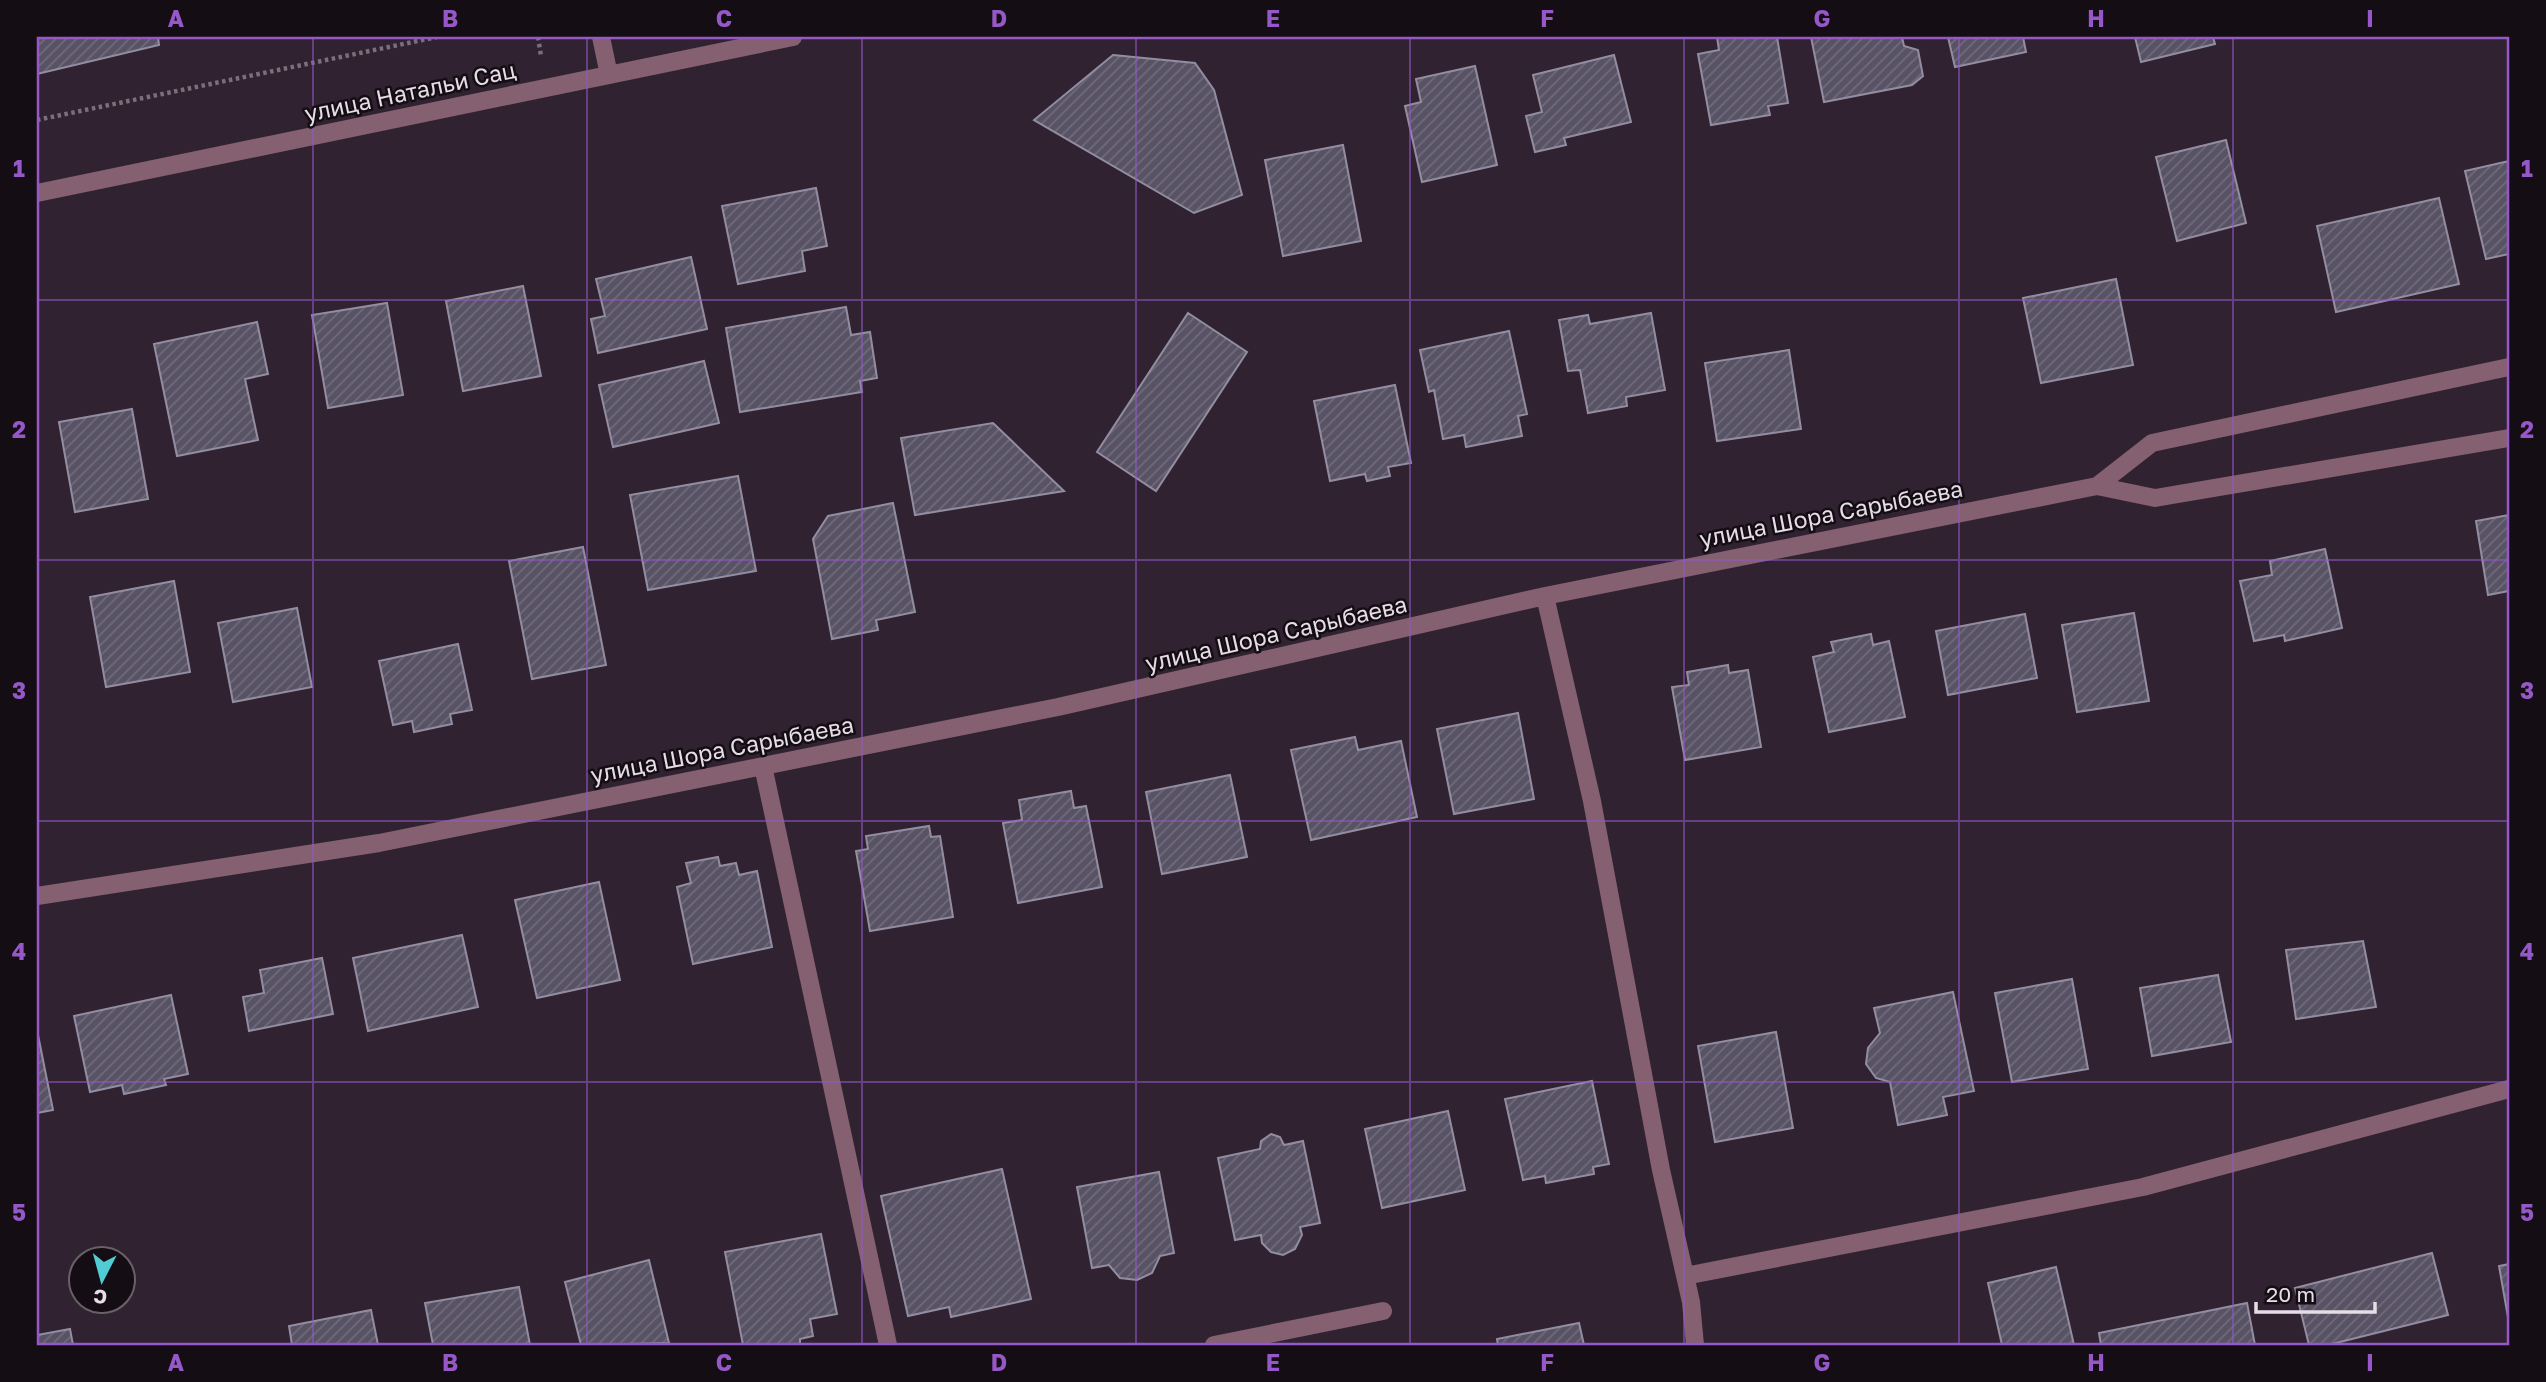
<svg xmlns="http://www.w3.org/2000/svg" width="2546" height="1382" font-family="'Golos Text',sans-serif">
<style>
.building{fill:url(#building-hatch);stroke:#938da2;stroke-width:2}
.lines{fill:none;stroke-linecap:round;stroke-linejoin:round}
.path{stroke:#7b6f7b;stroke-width:4.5;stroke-dasharray:3.5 3.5;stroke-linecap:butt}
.minor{stroke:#846071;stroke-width:18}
.grid{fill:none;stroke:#9658c9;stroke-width:2;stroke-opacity:0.55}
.labels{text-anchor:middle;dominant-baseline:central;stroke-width:5;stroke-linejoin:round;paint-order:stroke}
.street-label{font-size:23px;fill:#e6dde6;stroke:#140e14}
.neatline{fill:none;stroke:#9658c9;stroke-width:2.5}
.grid-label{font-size:23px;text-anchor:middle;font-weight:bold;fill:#9658c9}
</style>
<defs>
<pattern id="building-hatch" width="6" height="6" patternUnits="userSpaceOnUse" patternTransform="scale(1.75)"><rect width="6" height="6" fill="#585265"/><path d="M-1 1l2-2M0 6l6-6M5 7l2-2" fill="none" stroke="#706a7b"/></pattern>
</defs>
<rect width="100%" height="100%" fill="#302230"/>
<!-- building -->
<path class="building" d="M37,37h121l1,8 -122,29z
M1717,37h60l11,66 -20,3 2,9 -59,10 -13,-71 21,-4z
M1811,37h91l2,9 14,4 5,26 -11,9 -88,17z
M1948,37h75l3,15 -71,15z
M2135,37h78l2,7 -74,18z
M1113,55l82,8 19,27 28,105 -48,18 -160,-93z
M1614,55l17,67 -67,16 2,7 -31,7 -9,-36 16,-4 -9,-37z
M1475,66l22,99 -75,17 -17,-76 16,-4 -5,-23z
M2226,140l20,83 -69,18 -21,-84z
M1343,145l18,96 -78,15 -18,-96z
M2509,161v93l-23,5 -21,-88z
M816,188l11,58 -25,5 3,20 -67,13 -16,-78z
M2439,198l20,86 -123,28 -19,-86z
M691,257l16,72 -109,24 -7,-34 14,-3 -9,-37z
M2116,279l17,86 -92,18 -18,-85z
M523,286l18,90 -78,15 -17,-90z
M387,303l16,92 -75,13 -16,-93z
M846,307l5,28 19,-3 7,46 -17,3 2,11 -122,20 -14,-84z
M1188,313l59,39 -91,139 -59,-39z
M1651,313l14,77 -39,7 1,9 -39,7 -8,-43 -12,1 -9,-51 29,-5 2,9z
M257,322l11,52 -23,5 13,61 -81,16 -23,-112z
M1509,331l18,83 -9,2 4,20 -56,11 -2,-12 -21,4 -9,-49 -5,2 -9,-42z
M1789,350l12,79 -84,12 -12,-78z
M704,361l15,62 -106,24 -14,-62z
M1395,385l16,78 -23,4 2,9 -23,5 -2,-7 -35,7 -16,-80z
M132,409l16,90 -73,13 -16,-90z
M993,423l71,68 -149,24 -14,-77z
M738,476l18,95 -108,19 -18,-95z
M893,503l22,109 -39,8 2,10 -46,9 -19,-100 15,-23z
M2509,515v76l-21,4 -12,-74z
M583,547l23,118 -74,14 -23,-118z
M2325,549l17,79 -57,13 -1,-6 -30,6 -14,-60 32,-6 -2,-14z
M174,581l16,91 -84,15 -16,-90z
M297,608l15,79 -79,15 -15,-79z
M2134,613l15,88 -72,11 -15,-87z
M2025,614l12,64 -89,17 -12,-64z
M1871,634l2,11 16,-4 16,76 -76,15 -16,-75 21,-5 -3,-10z
M458,644l14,66 -22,4 2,10 -38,8 -2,-11 -19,4 -14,-64z
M1728,665l1,8 19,-3 13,77 -76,13 -13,-73 17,-2 -2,-13z
M1518,713l16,86 -80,15 -17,-85z
M1355,737l3,13 43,-9 16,76 -106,23 -20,-90z
M1230,775l17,82 -85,17 -16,-82z
M1071,791l3,17 12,-2 16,81 -84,16 -15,-80 19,-3 -3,-20z
M929,826l2,11 9,-1 13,81 -83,14 -14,-80 12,-2 -2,-13z
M718,857l2,9 16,-3 3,12 18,-4 15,76 -79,17 -16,-77 14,-4 -5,-20z
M599,882l21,98 -83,18 -22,-98z
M462,935l16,72 -110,24 -15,-73z
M2363,941l13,66 -80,12 -10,-69z
M322,958l11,56 -84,17 -6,-34 21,-4 -4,-23z
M2218,975l13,67 -79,14 -12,-68z
M2072,979l16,90 -76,13 -17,-89z
M1953,992l21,99 -31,6 4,18 -49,10 -8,-43 -14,-4 -10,-14 2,-16 12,-15 -6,-25z
M171,995l17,79 -24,5 2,6 -42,9 -2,-9 -32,7 -16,-76z
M37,1030l16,80 -16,3z
M1776,1032l17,96 -78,14 -17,-96z
M1592,1081l17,83 -16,3 1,7 -48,9 -1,-7 -22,4 -18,-81z
M1448,1111l17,79 -83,18 -17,-79z
M1271,1134l9,3 4,8 19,-4 17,82 -20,4 2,8 -7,14 -12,6 -12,-3 -9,-9 -1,-8 -26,5 -17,-82 42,-9 1,-8z
M1002,1169l29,130 -80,18 -2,-10 -41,9 -27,-120z
M1159,1172l15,81 -14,3 -8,17 -15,7 -17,-2 -11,-13 -17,3 -15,-81z
M821,1234l16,80 -27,5 3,17 -13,3v6h-57l-18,-93z
M2432,1253l16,62 -120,30h-19l-14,-57z
M649,1260l20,83 -88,2 -16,-63z
M2509,1264v59l-10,-57z
M2056,1267l18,78h-72l-14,-62z
M519,1287l11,58h-97l-8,-42z
M2247,1303l8,42h-154l-2,-12z
M371,1310l7,35h-86l-3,-19z
M1579,1323l5,22h-86l-1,-6z
M70,1329l3,16h-36v-10z"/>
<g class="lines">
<!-- path -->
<path class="path" d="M538,37l3,19
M37,120l400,-83"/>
<!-- minor -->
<path class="minor" d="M601,37l8,38
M37,193l756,-156
M2097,486l58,12 354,-60
M1545,596l47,205 69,369 30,132 4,43
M763,766l125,579
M37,896l342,-53 679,-136 487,-111 552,-110 55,-43 357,-76
M1685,1276l458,-89 366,-98
M1214,1345l169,-34"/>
</g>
<!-- grid -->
<path class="grid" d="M313,37v1308M587,37v1308M862,37v1308M1136,37v1308M1410,37v1308M1684,37v1308M1959,37v1308M2233,37v1308M37,300h2472M37,560h2472M37,821h2472M37,1082h2472"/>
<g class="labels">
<!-- street labels -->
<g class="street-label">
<text transform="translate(410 91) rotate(-12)">улица Натальи Сац</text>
<text transform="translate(1831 513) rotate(-11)">улица Шора Сарыбаева</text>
<text transform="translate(1276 633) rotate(-13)">улица Шора Сарыбаева</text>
<text transform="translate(722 749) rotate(-11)">улица Шора Сарыбаева</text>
</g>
</g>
<!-- border -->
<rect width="2546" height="1382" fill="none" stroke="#140e14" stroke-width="77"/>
<!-- north arrow -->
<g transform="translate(102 1280) rotate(186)"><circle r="33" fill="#140e14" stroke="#686168" stroke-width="2"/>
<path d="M0-5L12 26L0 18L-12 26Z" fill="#51ccd4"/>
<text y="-10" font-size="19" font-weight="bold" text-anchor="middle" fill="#e6dde6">С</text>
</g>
<!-- scale -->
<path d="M2256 1302v10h119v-10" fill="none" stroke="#e6dde6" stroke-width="3.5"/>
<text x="2266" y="1302" font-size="21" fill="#e6dde6" stroke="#140e14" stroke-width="5" paint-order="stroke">20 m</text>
<rect x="38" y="38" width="2470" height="1306" class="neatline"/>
<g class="grid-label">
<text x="176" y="27">A</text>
<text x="450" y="27">B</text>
<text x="724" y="27">C</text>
<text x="999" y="27">D</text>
<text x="1273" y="27">E</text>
<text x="1547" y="27">F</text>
<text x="1822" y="27">G</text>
<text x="2096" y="27">H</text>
<text x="2370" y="27">I</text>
<text x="19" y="177">1</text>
<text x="2527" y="177">1</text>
<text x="19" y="438">2</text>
<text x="2527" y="438">2</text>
<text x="19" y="699">3</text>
<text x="2527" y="699">3</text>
<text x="19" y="960">4</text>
<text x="2527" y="960">4</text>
<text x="19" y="1221">5</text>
<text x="2527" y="1221">5</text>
<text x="176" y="1371">A</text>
<text x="450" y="1371">B</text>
<text x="724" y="1371">C</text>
<text x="999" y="1371">D</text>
<text x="1273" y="1371">E</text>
<text x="1547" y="1371">F</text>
<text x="1822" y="1371">G</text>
<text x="2096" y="1371">H</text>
<text x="2370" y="1371">I</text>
</g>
</svg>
